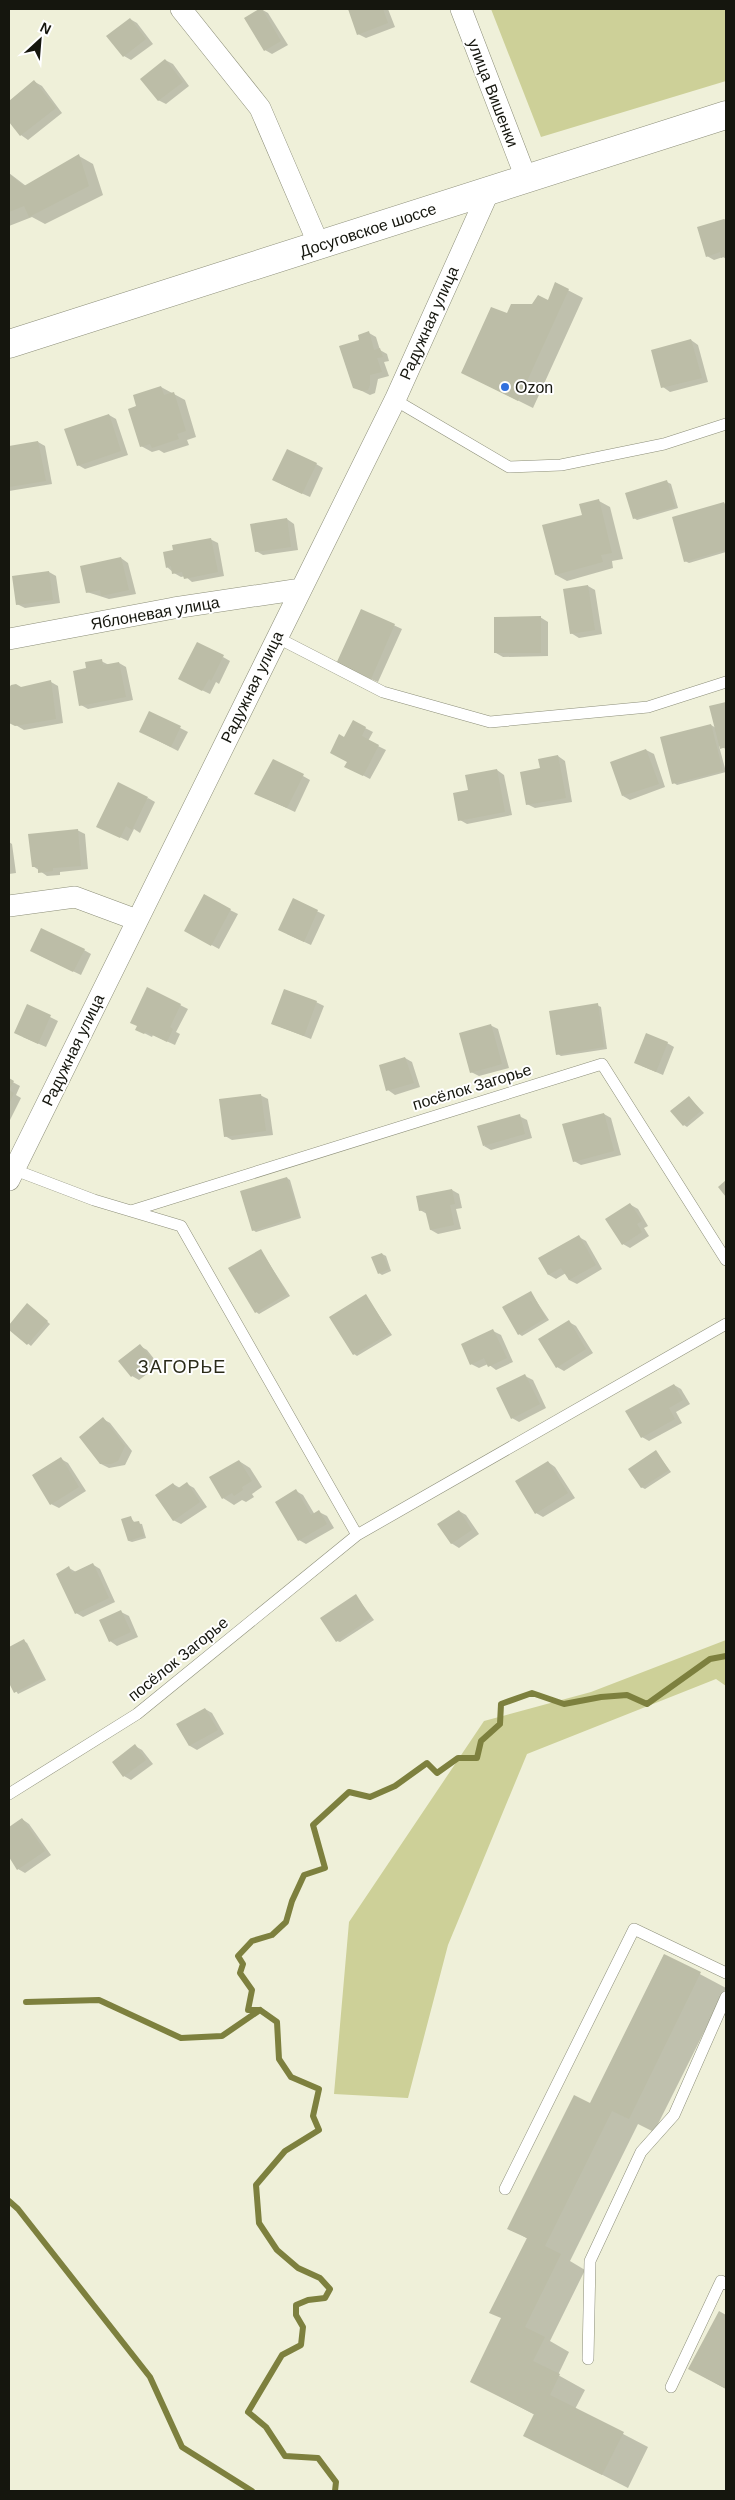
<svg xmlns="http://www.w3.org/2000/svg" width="735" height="2500" font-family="Helvetica,sans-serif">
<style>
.green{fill:#cdd098}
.shadow{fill:#0003}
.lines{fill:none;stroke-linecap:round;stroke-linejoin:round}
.stream{stroke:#7d803e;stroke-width:6}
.building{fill:#bcbda7}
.service-casing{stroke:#8c8e79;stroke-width:12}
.minor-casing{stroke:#8c8e79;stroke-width:22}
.secondary-casing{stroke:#8c8e79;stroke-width:29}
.service{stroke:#fff;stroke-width:11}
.minor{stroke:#fff;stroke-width:21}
.secondary{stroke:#fff;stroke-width:28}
.poi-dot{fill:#3070dd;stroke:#fff;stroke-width:2}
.labels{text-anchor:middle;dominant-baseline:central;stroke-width:4;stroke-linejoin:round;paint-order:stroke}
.street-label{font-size:16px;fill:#15160e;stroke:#fff}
.poi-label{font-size:16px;fill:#15160e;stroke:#fff;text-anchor:start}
.neighbourhood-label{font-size:18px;letter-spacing:1px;fill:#2a2b19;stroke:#fff}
</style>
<rect width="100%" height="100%" fill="#eff0d9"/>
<!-- green -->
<path class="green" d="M491,9h235v72l-185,56z
M726,1640v46l-10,-7 -189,75 -79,191 -40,153 -74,-4 15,-172 135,-201 107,-29z"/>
<!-- shadow -->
<path class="shadow" d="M261,9l7,4 20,32 -16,9 -7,-4z
M349,9h39l7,18 -29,11 -8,-4z
M130,19l7,4 16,21 -22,16 -7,-4 -16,-20z
M165,60l8,4 16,22 -23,18 -8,-4z
M35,82l7,4 20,27 -34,27 -7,-5 -12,-15v-18z
M79,156l14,8 10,31 -58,29 -13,-7 -23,9v-53l17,13z
M726,221v38l-3,-2 -9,3 -7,-4 -9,-28z
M556,284l27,14 -50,110 -70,-35 45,-59 40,-13z
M369,333l7,4 4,13 7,4 2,7 -5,1 5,14 -11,3 -3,14 -5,2 -16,-8 7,-46z
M691,340l7,5 10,37 -38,10 -7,-5z
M161,387l24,13 11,37 -9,3 2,5 -25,8 -5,-3 -7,2 -11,-6 -3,-39z
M109,415l7,4 12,36 -43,14 -7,-4z
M38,442l7,4 7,38 -43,7v-44z
M316,464l7,4 -13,29 -29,-13z
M667,482l4,2 7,24 -41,12 -3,-2z
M599,501l11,6 13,52 -11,2 1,7 -46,13 -11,-6 27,-59z
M724,503l2,2v47l-37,11 -4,-2z
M287,519l7,5 4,26 -35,5 -7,-4z
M210,539l8,4 6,33 -32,6 -7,-6 -4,1 -7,-4 -7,-6z
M121,558l7,5 8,31 -27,5 -22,-7z
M49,572l7,4 4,27 -35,5 -8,-4z
M588,586l7,4 7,44 -23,4 -8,-5z
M361,610l41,19 -24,53 -33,-14z
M540,617l8,5v34l-45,1 -7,-4z
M223,657l7,4 -11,23 -3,-2 -6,12 -23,-11z
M101,661l8,4 10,-2 7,4 7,33 -45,9 -7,-4 7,-36z
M51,682l7,4 5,37 -39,7 -15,-9v-8l2,-6 -2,-17 3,-4 9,2z
M726,703v46l-7,-3 7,26 -49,13 -3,-2 37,-58 5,3 -5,-21z
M149,712l39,20 -10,19 -31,-16z
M353,722l20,10 -5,9 18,9 -16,29 -17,-9 -5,-8 -4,-24z
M646,750l8,4 11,33 -35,13 -7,-4z
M558,756l7,5 7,41 -37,6 -8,-4 14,-35z
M497,770l7,5 8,40 -45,9 -7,-4 10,-29z
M303,776l7,4 -15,32 -32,-15z
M148,798l7,4 -15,31 -6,-4 -6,12 -23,-11z
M77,830l8,4 3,35 -28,3v3l-13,1 -14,-10z
M9,842l3,2 4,29 -7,1z
M293,900l32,15 -14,30 -24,-11z
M230,910l8,4 -19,35 -33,-18z
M84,950l7,4 -10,21 -42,-20z
M148,989l40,20 -12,23 4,2 -5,11 -22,-10 -1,2 -8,-4z
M316,1002l8,4 -13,33 -38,-15z
M597,1005l4,2 6,42 -46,7 -3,-2z
M28,1006l30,15 -12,26 -23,-10z
M490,1025l8,4 11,39 -30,8 -8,-4z
M667,1043l7,4 -11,28 -21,-9z
M405,1058l7,4 8,25 -25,8 -7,-5z
M9,1080l11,6 -4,9 5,3 -12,24z
M260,1095l8,4 5,36 -41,5 -7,-4z
M689,1097l15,16 -17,14 -3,-2z
M604,1114l7,4 10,37 -40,10 -7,-4z
M519,1116l8,4 5,18 -41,12 -7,-4z
M287,1178l3,2 11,38 -45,14 -3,-2z
M452,1190l7,4 3,14 -6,1 5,20 -23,5 -7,-4 -4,-16 -7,-4z
M631,1205l7,4 10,17 -4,2 5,8 -19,12 -7,-4z
M579,1237l7,4 16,28 -25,15 -8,-4 -3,-7 -10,6 -7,-4 -9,-16z
M261,1251l29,45 -31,18 -3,-2z
M382,1254l4,2 5,15 -9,4 -3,-2z
M531,1293l18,27 -27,16 -3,-2z
M366,1296l26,39 -35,21 -3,-2z
M27,1305l23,19 -19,22 -22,-18z
M569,1322l7,4 17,27 -29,18 -7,-4z
M493,1331l8,4 12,27 -17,8 -8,-6 -9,4 -8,-4z
M140,1346l7,4 12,15 -20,15 -7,-4z
M525,1376l8,4 13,28 -27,14 -7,-4z
M674,1385l7,4 9,15 -14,8 6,11 -33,18 -7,-4z
M103,1419l7,4 22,28 -7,14 -16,3 -8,-4z
M656,1452l15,20 -26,17 -4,-2z
M61,1459l7,4 18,28 -27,17 -8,-4z
M239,1461l11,7 12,19 -10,7 2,3 -8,5 -4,-2 -8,5 -11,-7z
M548,1462l7,5 20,31 -32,19 -7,-4z
M173,1484l7,4 7,-4 7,4 13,19 -26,17 -8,-4z
M296,1491l7,4 12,20 4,-3 8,4 7,12 -28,16 -7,-4z
M459,1511l7,4 13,19 -20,14 -8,-5z
M131,1518l4,5 7,1 4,14 -14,4 -3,-1z
M92,1564l8,5 15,33 -32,15 -7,-4 -7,-45 7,4z
M356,1596l18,24 -34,22 -3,-1z
M121,1612l8,4 9,21 -21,9 -7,-5z
M24,1641l3,2 19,37 -28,14 -9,-14v-32z
M205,1709l7,4 12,21 -27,16 -7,-4 -13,-21z
M135,1746l7,4 11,14 -22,16 -7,-4z
M22,1819l7,5 22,31 -26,18 -7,-4 -9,-14v-27z
M664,1955l62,33 -72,144 -16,-8 -68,137 15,9 -35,71 19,11 -11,23 27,15 -10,19 73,38 -20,41 -103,-53 10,-20 -64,-34 31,-62 26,-80 -19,-11 81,-123z
M720,2313l6,3v73l-36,-20z"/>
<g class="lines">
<!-- stream -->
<path class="stream" d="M26,2002l73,-2 82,38 41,-2 38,-26
M9,2201l9,8 132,168 32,70 70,44
M335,2491l1,-9 -18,-24 -33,-2 -19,-29 -18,-15 34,-57 19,-10 2,-18 -7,-12v-10l12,-5 17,-2 5,-9 -10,-11 -22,-10 -21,-18 -18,-27 -3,-38 29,-34 34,-21 -6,-14 6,-27 -28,-12 -12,-18 -2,-37 -17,-12h-12l4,-20 -12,-17 3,-9 -5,-8 14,-15 20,-6 14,-13 6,-21 12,-26 21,-7 -12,-43 36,-33 21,5 25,-11 32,-23 10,10 21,-15h19l4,-17 19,-17 1,-20 31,-11 32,11 37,-7 26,-2 20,9 63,-45 16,-3"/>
</g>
<!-- building -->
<path class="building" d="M259,9h3l19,32 -17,10 -20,-33z
M348,9h35l5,14 -31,12z
M130,18l16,21 -23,18 -17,-21z
M165,59l18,23 -25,19 -18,-22z
M34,80l22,28 -36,28 -11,-14v-21z
M79,154l10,32 -60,31 -5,-11 -15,6v-38l15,12z
M724,219l2,1v36l-5,2 -1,-6 -14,5 -9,-30z
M555,282l14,7 -51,112 -57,-28 30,-66 16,6 4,-9h21l6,-9 10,5z
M369,331l5,19 6,-2 3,9 -6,1 5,14 -12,3v10l-2,5 -6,1 -9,-3 -14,-42 20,-6 -1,-5z
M691,339l11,39 -41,10 -10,-38z
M161,386l3,9 10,-3 12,39 -9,3 2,5 -27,9 -2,-4 -10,3 -12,-38 8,-3 -3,-11z
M109,414l12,37 -44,15 -13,-37z
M38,441l8,40 -37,6v-41z
M287,449l30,14 -15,31 -30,-14z
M667,480l8,27 -42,12 -8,-26z
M599,499l13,54 -11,2 2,7 -48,13 -13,-50 40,-10 -3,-11z
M724,502l2,8v40l-42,12 -12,-45z
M287,518l4,29 -36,5 -5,-28z
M211,538l7,34 -34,7 -2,-7 -10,2 -1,-8 -5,2 -3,-16 10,-2 -1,-5z
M121,557l8,33 -28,6 -1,-6 -14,3 -6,-27z
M49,571l4,29 -37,5 -4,-29z
M588,585l7,45 -25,4 -7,-45z
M361,609l34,15 -24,55 -35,-15z
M541,616v37h-47v-36z
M197,642l27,13 -13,26 -2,-2 -7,12 -24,-12z
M102,659l1,6 16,-3 7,35 -47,9 -6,-35 13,-3 -1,-6z
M51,680l5,39 -41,7 -6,-3v-35l2,-3 5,-1 5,3z
M726,702v45l-6,2 -11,-43z
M149,711l32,15 -10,21 -32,-15z
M353,720l13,7 -4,9 17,9 -16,31 -19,-9 3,-5 -17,-9 9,-19 5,3z
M711,724l12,47 -51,13 -12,-47z
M646,749l13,35 -37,12 -12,-34z
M558,755l8,43 -40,7 -6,-33 20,-4 -2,-9z
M273,759l31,15 -17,34 -33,-14z
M497,769l8,43 -47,9 -5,-28 15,-3 -3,-15z
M118,782l30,15 -16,33 -6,-4 -6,12 -24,-11z
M78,829l3,37 -28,2v3l-15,2v-6h-6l-4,-33z
M204,894l27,15 -20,37 -27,-15z
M293,898l25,12 -14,32 -26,-12z
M41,928l44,21 -12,23 -43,-21z
M147,987l34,17 -11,23 3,2 -6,13 -21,-10 -2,2 -9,-4 2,-4 -7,-3z
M284,989l33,12 -13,35 -33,-12z
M598,1003l6,44 -48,8 -7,-44z
M27,1004l24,11 -13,29 -24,-11z
M491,1024l11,40 -32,9 -11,-40z
M646,1033l22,9 -12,30 -22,-9z
M405,1057l9,26 -28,8 -7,-26z
M9,1078l5,3 -5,9 5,3 -5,11z
M261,1094l5,37 -42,6 -5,-38z
M689,1096l12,15 -18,15 -13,-15z
M604,1113l10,38 -41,11 -11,-38z
M520,1114l5,20 -42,12 -6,-20z
M287,1177l12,39 -47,15 -12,-40z
M726,1180v17l-8,-10z
M452,1189l3,15 -5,1 4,20 -24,5 -5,-20 -6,1 -3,-15z
M630,1203l12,18 -5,3 5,8 -20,13 -17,-26z
M579,1235l17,30 -27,15 -8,-12 -13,7 -10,-17z
M261,1249l26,45 -32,19 -27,-45z
M382,1253l7,16 -11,5 -7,-17z
M531,1291l15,27 -28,17 -16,-28z
M366,1294l24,39 -37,22 -24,-38z
M27,1303l21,18 -21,24 -18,-15v-5z
M569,1320l17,29 -30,19 -18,-29z
M493,1329l14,29 -19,9 -4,-9 -14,7 -9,-21z
M140,1344l13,16 -22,17 -13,-16z
M525,1374l15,30 -29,15 -15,-31z
M674,1384l9,16 -14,8 6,11 -34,19 -16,-27z
M103,1417l22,29 -7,15 -7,3h-11l-21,-27z
M656,1450l13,20 -28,18 -13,-19z
M61,1457l18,30 -29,18 -18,-30z
M239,1460l13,21 -10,6 1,3 -9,6 -2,-3 -10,6 -13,-22z
M548,1461l20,32 -33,21 -20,-33z
M187,1482l13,20 -27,19 -18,-26 18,-12 4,6z
M296,1489l15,26 8,-5 8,14 -29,17 -23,-39z
M459,1510l13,20 -21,14 -14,-20z
M131,1516l2,6 6,-1 5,15 -16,5 -7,-22z
M93,1563l16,35 -34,16 -19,-40 13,-8 3,7z
M356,1594l15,24 -35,24 -16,-24z
M121,1610l10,22 -22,10 -10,-22z
M24,1639l19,39 -29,15 -5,-10v-36z
M205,1708l13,22 -29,16 -13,-22z
M135,1744l11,16 -23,17 -11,-15z
M22,1818l23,33 -28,19 -8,-13v-30z
M664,1954l37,18 -72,147 -17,-8 -67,135 16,8 -36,73 20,10 -12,24 27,13 -10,21 74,37 -22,43 -79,-39 11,-22 -64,-32 31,-64 -12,-5 38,-75 -20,-9 67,-134 16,8z
M719,2311l7,4v74l-38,-20z"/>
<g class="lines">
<defs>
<path id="service" d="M395,400l114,67 52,-2 103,-21 62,-20
M276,637l107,55 107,30 158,-15 78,-25
M15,1170l79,30 87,26 176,309 369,-211
M131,1211l471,-147 124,196
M9,1794l128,-80 220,-179
M505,2189l129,-260 92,44
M588,2359l2,-98 51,-109 33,-37 52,-118
M671,2387l50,-106 5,3"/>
<path id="minor" d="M181,9l79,99 59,137
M461,9l65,169
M9,639l165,-31 127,-19
M9,906l66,-9 62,23
M9,1180l386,-780 94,-209"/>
<path id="secondary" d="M9,344l717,-229"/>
</defs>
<!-- service casing -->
<use href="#service" class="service-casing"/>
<!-- minor casing -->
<use href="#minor" class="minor-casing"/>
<!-- secondary casing -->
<use href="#secondary" class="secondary-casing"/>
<!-- service -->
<use href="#service" class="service"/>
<!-- minor -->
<use href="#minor" class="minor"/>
<!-- secondary -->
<use href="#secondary" class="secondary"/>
</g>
<!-- markers -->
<circle class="poi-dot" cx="505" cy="387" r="5"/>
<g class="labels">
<!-- street labels -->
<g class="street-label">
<text transform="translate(493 93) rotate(69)">улица Вишенки</text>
<text transform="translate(368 230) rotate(-18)">Досуговское шоссе</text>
<text transform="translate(429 323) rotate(-66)">Радужная улица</text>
<text transform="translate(155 613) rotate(-10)">Яблоневая улица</text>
<text transform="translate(252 687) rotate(-64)">Радужная улица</text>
<text transform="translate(73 1050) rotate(-64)">Радужная улица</text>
<text transform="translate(472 1087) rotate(-17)">посёлок Загорье</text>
<text transform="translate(178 1659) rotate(-39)">посёлок Загорье</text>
</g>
<!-- poi labels -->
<g class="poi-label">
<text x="515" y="387">Ozon</text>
</g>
<!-- neighbourhood labels -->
<g class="neighbourhood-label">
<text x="182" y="1367">ЗАГОРЬЕ</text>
</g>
</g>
<!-- border -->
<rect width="735" height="2500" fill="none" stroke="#15160e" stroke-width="20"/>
<!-- north arrow -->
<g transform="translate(40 40) rotate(26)" stroke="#ffffff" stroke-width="4" paint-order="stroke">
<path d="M0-4L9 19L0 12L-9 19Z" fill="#15160e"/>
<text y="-8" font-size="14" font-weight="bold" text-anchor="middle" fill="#15160e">N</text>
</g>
</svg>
